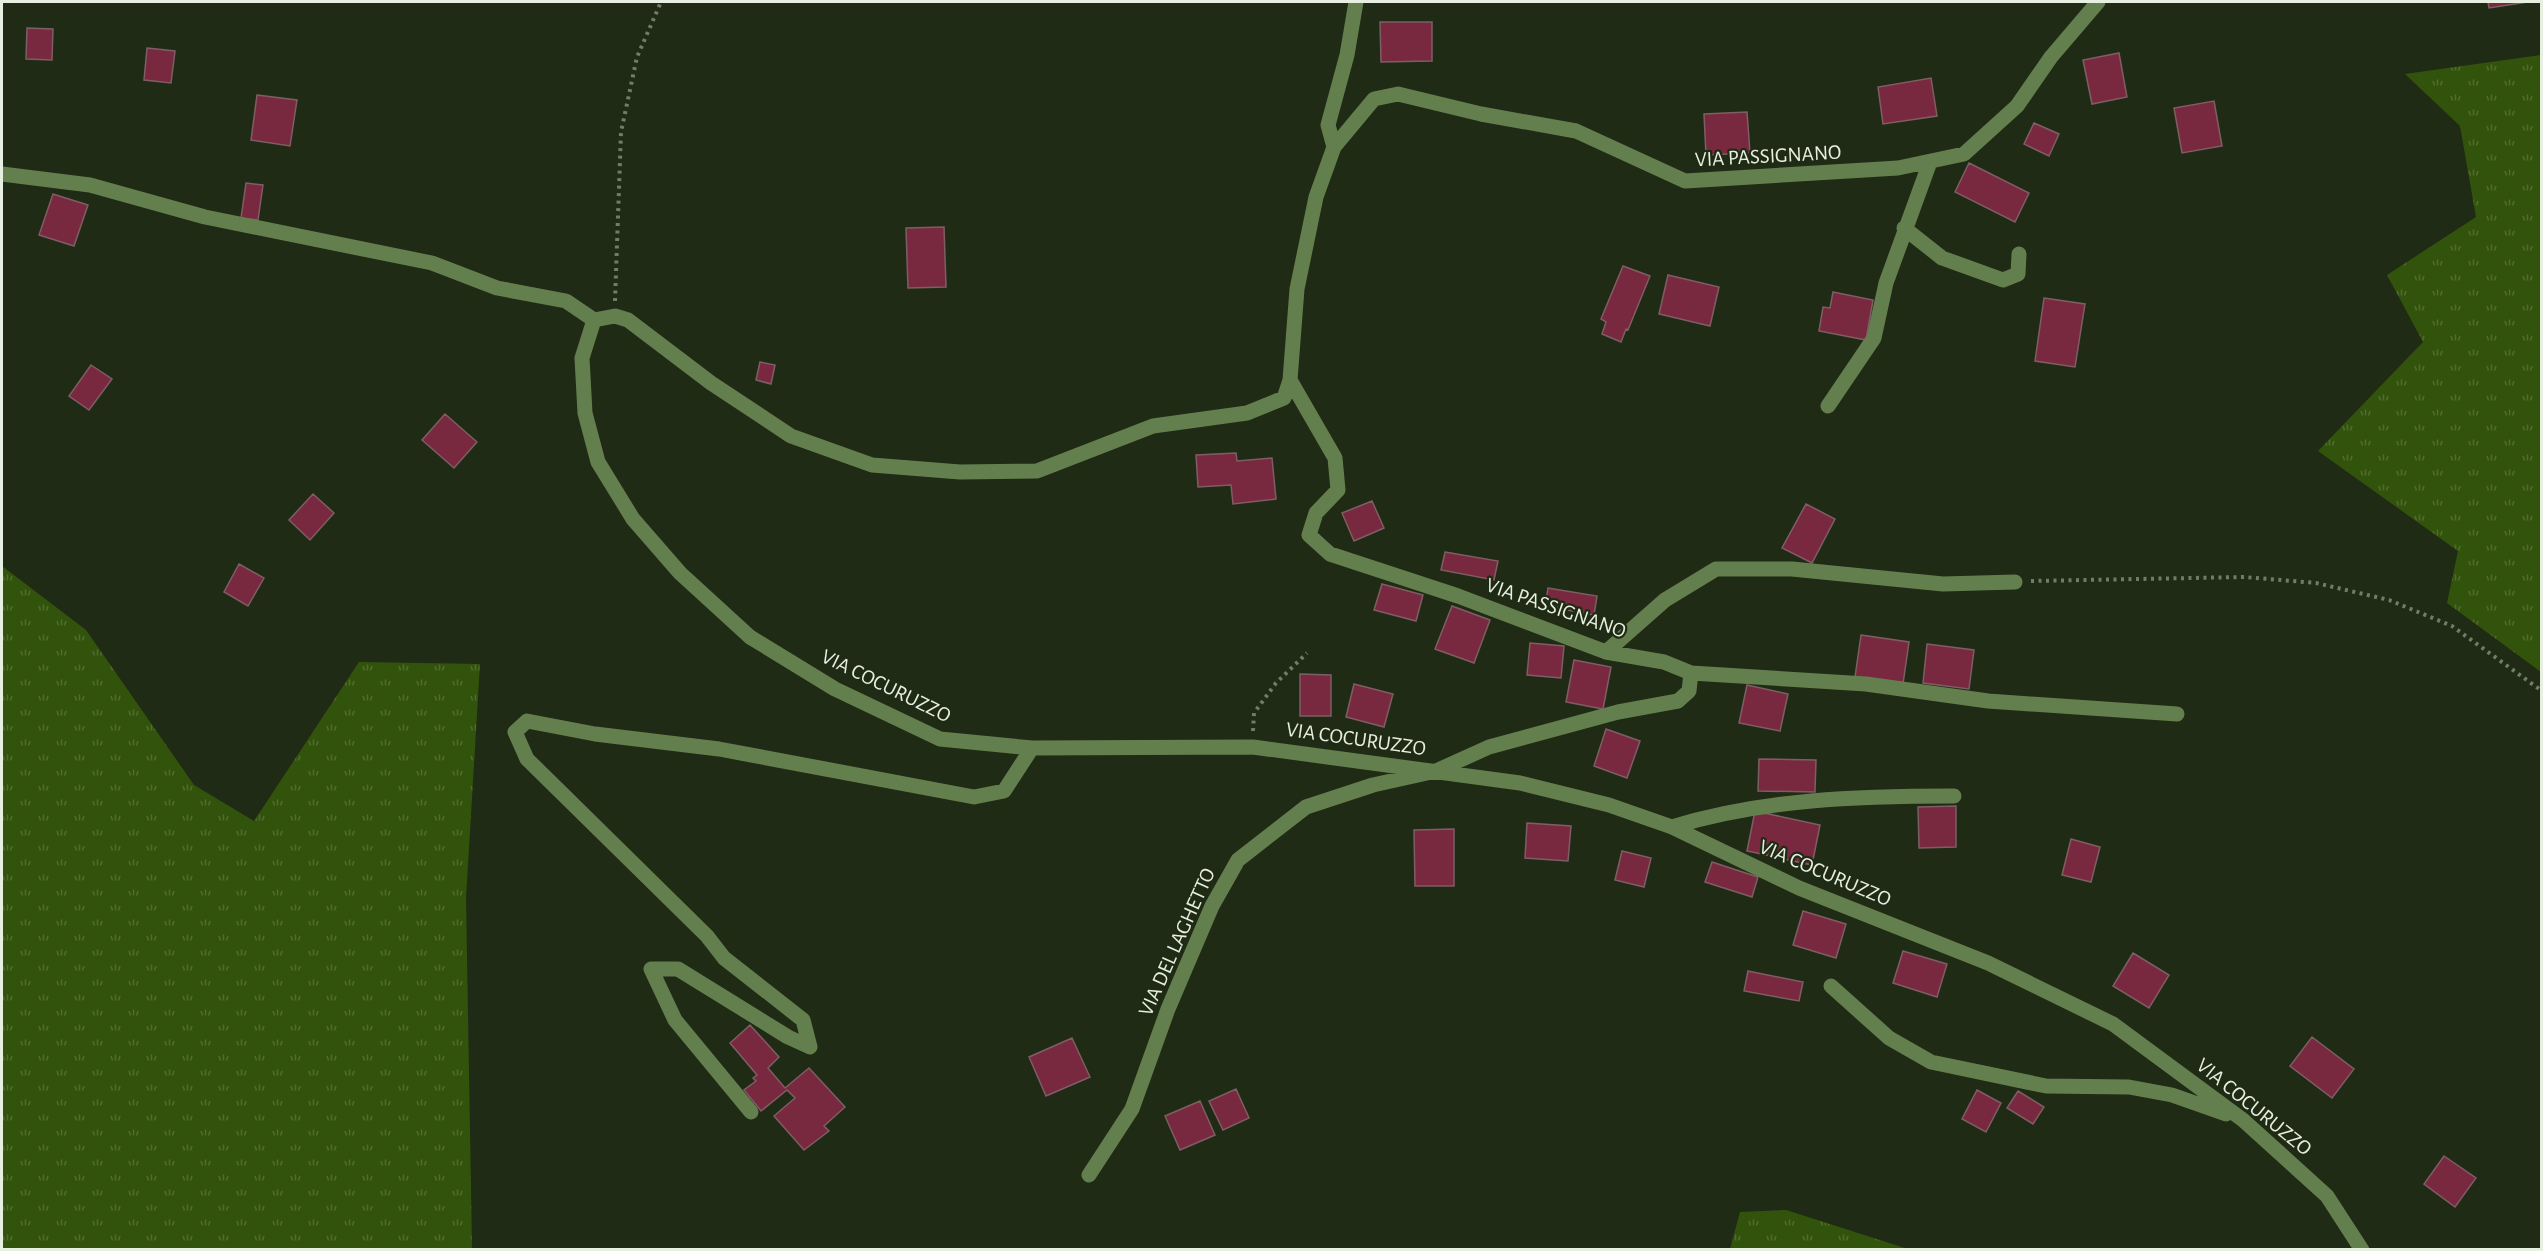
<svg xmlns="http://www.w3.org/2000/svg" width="2543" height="1251" font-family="'Alegreya Sans',sans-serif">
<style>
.grass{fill:url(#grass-tufts)}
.building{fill:#79293f;stroke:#7e5e64;stroke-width:1.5}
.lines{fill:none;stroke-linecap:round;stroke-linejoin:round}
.path{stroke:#727d69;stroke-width:4;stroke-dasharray:3 4.5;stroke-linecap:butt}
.minor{stroke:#647f4e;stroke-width:15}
.labels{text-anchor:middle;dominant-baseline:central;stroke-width:4.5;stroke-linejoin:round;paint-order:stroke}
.street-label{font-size:21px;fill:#e6efe0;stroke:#1f2b14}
</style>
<defs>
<pattern id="grass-tufts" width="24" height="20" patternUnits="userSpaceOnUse" patternTransform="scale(1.5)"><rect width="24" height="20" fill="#32530c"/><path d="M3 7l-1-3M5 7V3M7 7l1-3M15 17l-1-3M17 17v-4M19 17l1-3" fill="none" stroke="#506c2f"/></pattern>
</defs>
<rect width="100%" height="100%" fill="#1f2b14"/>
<!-- grass -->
<path class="grass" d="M2541,55h1l-1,617 -94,-69 11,-52 -140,-100 105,-109 -36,-67 89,-58 -16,-91 -55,-52z
M2,566l84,64 108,155 60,36 105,-159 121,2 -14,234 6,351h-470z
M1786,1210l122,39h-178l10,-37z"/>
<!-- building -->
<path class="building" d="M2488,2h40l-39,6z
M1380,22h52v39l-51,1z
M27,28l26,1 -1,31 -26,-1z
M147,48l28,3 -4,32 -27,-3z
M2119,53l8,44 -35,7 -9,-44z
M1931,78l6,38 -54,8 -5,-37z
M257,95l40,5 -7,46 -39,-6z
M2214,101l8,45 -40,7 -8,-45z
M1747,112l3,41 -44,2 -2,-41z
M2034,123l25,11 -10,22 -25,-12z
M1969,163l60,30 -14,29 -60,-30z
M246,183l17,2 -5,35 -17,-2z
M53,194l35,11 -14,41 -35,-11z
M944,227l2,60 -38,1 -2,-60z
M1623,266l27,10 -22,54 -2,-1 -5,13 -19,-8 4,-12 -5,-3z
M1668,275l51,12 -9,39 -51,-12z
M1833,292l40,8 -7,40 -47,-9 4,-24 7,1z
M2044,298l41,6 -10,63 -40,-6z
M760,362l15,3 -4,19 -15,-4z
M91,365l21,14 -23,31 -20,-14z
M445,414l32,28 -23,26 -32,-28z
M1236,453l1,8 35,-3 4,41 -43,5 -2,-19 -33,2 -2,-32z
M313,494l21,19 -24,27 -21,-20z
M1372,501l12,27 -30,13 -12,-28z
M1806,504l29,15 -23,44 -30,-15z
M1445,552l53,9 -4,19 -53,-10z
M239,564l25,14 -16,28 -24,-14z
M1382,584l41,11 -7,26 -42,-11z
M1548,588l49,8 -3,19 -49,-9z
M1452,606l38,14 -16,43 -39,-14z
M1861,635l48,7 -6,42 -48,-7z
M1530,643l34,3 -3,32 -34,-3z
M1927,644l47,6 -5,39 -46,-6z
M1574,660l37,7 -8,42 -37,-7z
M1300,674l31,1v41h-31z
M1354,684l39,10 -9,33 -38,-10z
M1747,685l41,9 -8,37 -41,-8z
M1606,729l34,12 -13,37 -33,-12z
M1759,759l57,1 -1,32 -57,-1z
M1956,806v41l-37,1 -1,-41z
M1755,811l65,14 -8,40 -65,-14z
M1527,823l44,3 -3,35 -43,-3z
M1454,829v57h-39l-1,-56z
M2071,839l29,8 -9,35 -29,-7z
M1622,851l29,7 -7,29 -29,-7z
M1712,862l46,15 -6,20 -47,-15z
M1803,911l43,13 -10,34 -43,-13z
M1903,951l44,13 -10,33 -44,-14z
M2133,953l36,22 -20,33 -36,-22z
M1748,971l55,11 -4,19 -55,-10z
M750,1025l29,32 -11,11 17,20 24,-20 36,39 -21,19 5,5 -25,19 -30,-34 21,-18 -8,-8 -26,21 -17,-21 12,-9 -3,-3 4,-3 -27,-32z
M2312,1037l42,32 -22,29 -42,-32z
M1072,1038l18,39 -44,19 -17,-39z
M1236,1089l13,29 -26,12 -14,-29z
M1977,1090l24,13 -15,29 -24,-13z
M2018,1091l26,16 -11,17 -26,-16z
M1200,1101l15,34 -35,15 -15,-34z
M2444,1156l32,22 -21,29 -31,-23z"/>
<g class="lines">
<!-- path -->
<path class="path" d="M615,301l6,-169 16,-75 24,-55
M2031,581l213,-4 72,6 73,17 63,26 90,65
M1253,731l1,-18 22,-30 31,-30"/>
<!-- minor -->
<path class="minor" d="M2098,2l-47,55 -34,49 -53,48 -66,14 -213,13 -109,-50 -95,-17 -83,-20 -24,5 -40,48 -18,50 -19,92 -7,91 -6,18 -37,15 -94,13 -116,45 -77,1 -88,-7 -81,-29 -80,-53 -83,-63 -13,-4 -21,4 -12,38 3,55 13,49 35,57 47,54 70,64 85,52 105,50 92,9 221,-1 267,36 89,22 63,22 127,61 189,75 125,61 130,96 84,76 35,54
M1334,147l-6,-22 19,-70 9,-53
M2,174l88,11 115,32 227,46 65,25 69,13 28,19
M1904,228l38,30 61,22 15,-6 1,-20
M1828,406l46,-68 12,-55 44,-121
M1606,652l59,-52 51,-31h76l151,15 72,-2
M1691,673l175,11 122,17 189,13
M1672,827c91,-28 187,-31 282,-31
M1831,986l58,52 42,24 115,24 83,1 43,8 54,19
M751,1112l-76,-92 -24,-51h27l110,68 22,10 -7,-27 -79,-62 -17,-22 -180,-177 -12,-27 12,-11 68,13 124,15 255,48 30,-6 28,-43
M1089,1175l43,-66 36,-100 44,-103 26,-46 68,-53 67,-22 63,-14 53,-24 129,-35 60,-11 11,-10 2,-18 -27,-11 -58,-10 -148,-56 -128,-42 -21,-19 7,-22 22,-23 -3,-32 -45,-78"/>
</g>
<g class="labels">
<!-- street labels -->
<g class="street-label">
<text transform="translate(1768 156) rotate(-3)">VIA PASSIGNANO</text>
<text transform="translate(1556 608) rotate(19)">VIA PASSIGNANO</text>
<text transform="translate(886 686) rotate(26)">VIA COCURUZZO</text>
<text transform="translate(1356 739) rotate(8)">VIA COCURUZZO</text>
<text transform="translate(1825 873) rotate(23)">VIA COCURUZZO</text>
<text transform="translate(1177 942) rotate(-66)">VIA DEL LAGHETTO</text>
<text transform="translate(2254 1107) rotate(39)">VIA COCURUZZO</text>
</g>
</g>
<!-- border -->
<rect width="2543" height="1251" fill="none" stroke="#e6efe0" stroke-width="6"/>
</svg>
